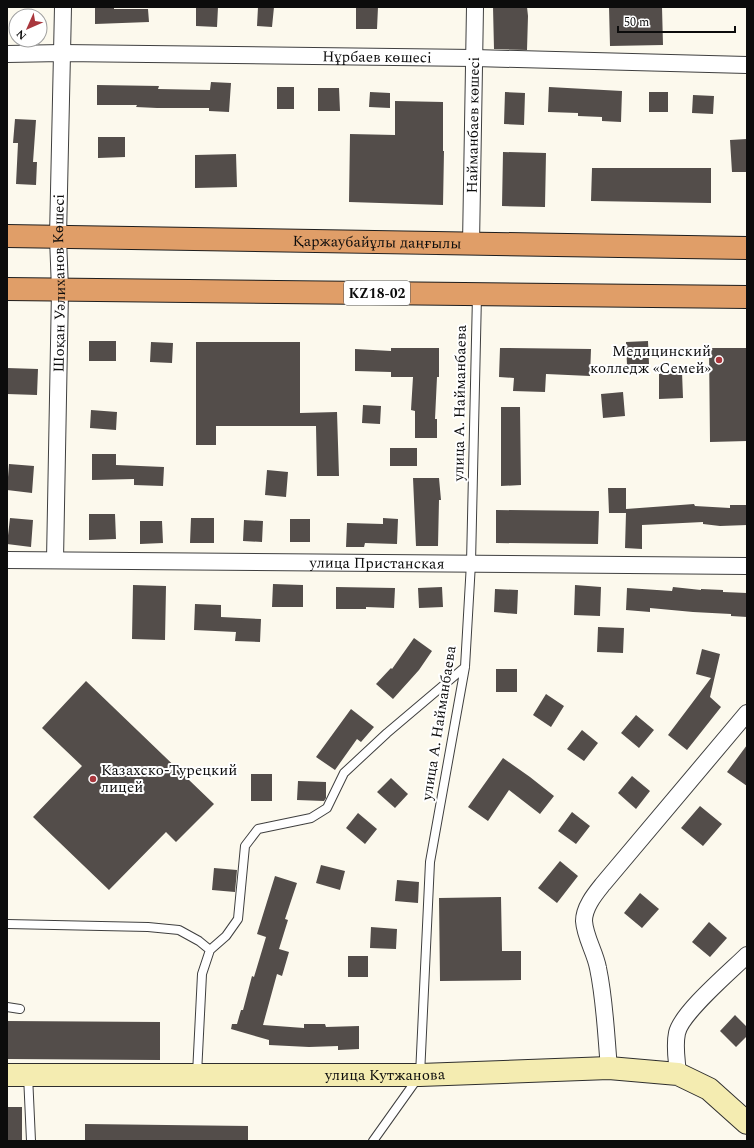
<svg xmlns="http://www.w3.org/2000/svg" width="754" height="1148" font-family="Spectral,serif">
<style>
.building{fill:#534d4a}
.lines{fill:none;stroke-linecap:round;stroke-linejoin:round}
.lane-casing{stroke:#3f3f3f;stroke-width:10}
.street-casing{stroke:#3f3f3f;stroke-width:18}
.secondary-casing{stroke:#2e2e2e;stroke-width:24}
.highway-casing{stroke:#1d1d1d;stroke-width:24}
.lane{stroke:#fff;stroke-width:8}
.street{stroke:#fff;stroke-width:16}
.secondary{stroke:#f4ecb1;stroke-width:22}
.highway{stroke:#e09e68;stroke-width:22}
.poi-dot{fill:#a9373d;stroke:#fff;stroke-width:1.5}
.labels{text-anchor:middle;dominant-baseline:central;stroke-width:4;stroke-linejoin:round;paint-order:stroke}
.shield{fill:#fff;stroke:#555;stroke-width:1}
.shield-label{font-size:14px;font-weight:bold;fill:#0c0c0c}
.street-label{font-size:15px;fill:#0c0c0c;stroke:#fff}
.poi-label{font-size:15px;fill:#0c0c0c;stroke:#fff;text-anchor:end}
</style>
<rect width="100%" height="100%" fill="#fcf9ed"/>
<!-- building -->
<path class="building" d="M95,7h19v2h34l1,13 -54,2z
M196,7h22l-1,20 -21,-1z
M258,7h16l-2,20 -15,-1z
M356,7h22l-1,22h-21z
M493,7h34l1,9 -1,34 -33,-1z
M609,7h53l1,38 -53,1z
M211,82l20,1 -2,29 -20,-1v-3h-52l-21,-1 1,-2h-40v-20l62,1 -1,3 52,1z
M277,87h17v22h-17z
M549,87l73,4 -1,31 -19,-1v-4l-24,-1v-3l-30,-1z
M318,88h21l1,23h-22z
M370,92l20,1v15l-21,-1z
M505,92l20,1 -1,32 -20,-1z
M649,92h19v20h-19z
M693,95l21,1 -1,18 -21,-1z
M395,101l48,1v49h1l-1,54 -94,-3 1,-68 45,1z
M15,119l21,1 -3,42h4l-1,23 -20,-1 2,-41h-5z
M98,137h27v20l-27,1z
M747,139v33h-15l-2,-32z
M503,152l43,1 -1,54 -43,-1z
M236,154l1,33 -42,1v-33z
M592,168h119v35l-120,-2z
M89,341h27v20h-27z
M648,341l1,23 -22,1 -1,-23z
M151,342l22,1 -1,20 -22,-1z
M196,342h104v71l37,-1 2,64h-22l-1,-50h-100v19h-20z
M391,348h48v29h-2l-2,42h2v19h-22v-27l-4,-1 2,-33h-22v-5l-36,-1v-22l36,2z
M500,348l91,1 -1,27 -44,-2 -1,18 -32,-1 1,-13 -15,-1z
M709,348h37l1,93 -37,1z
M7,368l31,1 -1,26 -30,-1z
M682,372l1,26 -24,1v-26z
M623,392l2,24 -22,2 -2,-24z
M363,405l18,1 -1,18 -18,-1z
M501,407h19l1,78 -20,1z
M91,410l26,2 -1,18 -26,-2z
M390,448h27v18h-27z
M92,454h24v11l48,2 -1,19 -29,-1v-6l-42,1z
M9,464l25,2 -2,27 -25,-3z
M267,470l21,2 -2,25 -21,-2z
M413,478h26l2,22h-2l-1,46h-22z
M608,488h18v21l68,-5 1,2 35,2v-3h17v20l-27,1 -17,-2v-2l-61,3v24l-17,-1 1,-35h-17z
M496,510l103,1 -1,33 -102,-1z
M89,514h26l1,25 -27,1z
M10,518l23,2 -2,27 -24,-3z
M191,518h23v25h-24z
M383,518l15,1 -1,25 -32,-1 -1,4h-18l1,-24 36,1z
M290,519h20v23h-20z
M244,520l19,1 -1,21 -19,-1z
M140,521h22l1,22 -23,1z
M273,584l30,1v22h-31z
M133,585l33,1 -1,54 -33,-1z
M575,585l26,2 -1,29 -26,-1z
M336,587l59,1 -1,20 -28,-1v2h-30z
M442,587l1,20 -24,1 -1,-20z
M673,587l28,3v-1l22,1v2l24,1v24l-16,-1v-2l-38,-2 -43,-4v4l-24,-2 1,-22 45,3z
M495,589l23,1 -1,24 -23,-2z
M195,604l26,1v12l40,2 -1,23 -25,-1 1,-9 -42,-2z
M598,627l26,1 -1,25 -26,-1z
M414,638l18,13 -13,19 -26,29 -17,-15 15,-16 1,1z
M702,649l18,5 -10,43 11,10 -34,43 -19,-15 43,-57 -15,-4z
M496,669h21v23h-21z
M86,681l128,123 -38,38 -10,-10 -57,58 -76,-73 49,-51 -40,-38z
M546,694l18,12 -13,21 -18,-12z
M351,709l23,18 -13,15 -4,-3 -22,31 -19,-13z
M636,715l18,15 -15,18 -18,-15z
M582,730l16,13 -14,18 -17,-12z
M747,745v41l-20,-14z
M503,758l27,19 24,19 -14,18 -31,-24 -21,31 -20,-14z
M251,774h21v27h-21z
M632,776l18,15 -14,18 -18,-16z
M391,778l17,16 -13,14 -18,-16z
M298,781l28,1v16l-2,3 -27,-1z
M700,806l22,18 -19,22 -22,-18z
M572,812l18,14 -14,18 -18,-13z
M358,813l19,16 -12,15 -19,-16z
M560,861l18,15 -21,27 -19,-15z
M321,865l24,6 -5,19 -24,-7z
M214,868l23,2 -2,22 -23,-2z
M275,876l22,7 -12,36 3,1 -9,29 10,3 -7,24 -5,-2 -14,51 41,3v-4h21l1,3 33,-1v23l-21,1v-4l-29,1 -40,-2v-5l-38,-11 1,-5h5l4,-14h2l9,-34 2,1 12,-40 -9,-3z
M397,880l22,2 -1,21 -23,-2z
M640,893l19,16 -17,19 -18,-15z
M501,897l1,54h19v29l-81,1 -1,-83z
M709,922l18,16 -17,19 -18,-15z
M371,927l26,2 -1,20 -26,-1z
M348,956h20v21h-20z
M735,1015l12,12v9l-11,11 -16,-16z
M7,1021l153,1v38l-153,-1z
M7,1107h15v34h-15z
M85,1124l163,2v15h-163z"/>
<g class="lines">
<defs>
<path id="lane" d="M7,924l141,3 31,3 20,11 11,9
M7,1007l13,2
M197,1074l5,-100 8,-24 16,-14 12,-17 7,-73 13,-17 53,-11 16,-10 17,-35 43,-40 78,-66
M28,1075l3,66
M373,1141l47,-66 10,-213 35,-195 6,-104 6,-268"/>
<g id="street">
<path id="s1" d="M7,54l55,-1 412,5 273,7"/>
<path id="s2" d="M471,244l4,-237"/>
<path id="s3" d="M7,560l740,6"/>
<path id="s4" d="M55,560l5,-270 -2,-53 5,-230"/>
<path d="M609,1068c-3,-33 -4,-67 -11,-100 -3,-16 -13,-31 -14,-47 0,-14 11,-27 19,-37l144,-171"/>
<path d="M678,1074c-1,-14 -4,-27 -1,-41 4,-20 54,-62 70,-78"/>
</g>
<g id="secondary">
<path id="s5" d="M7,1075h413l189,-7 69,6 31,15 38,34"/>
</g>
<g id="highway">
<path id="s6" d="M7,236l740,12"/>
<path d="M7,289l740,8"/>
</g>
</defs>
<!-- lane casing -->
<use href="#lane" class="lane-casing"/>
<!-- street casing -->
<use href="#street" class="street-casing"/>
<!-- secondary casing -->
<use href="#secondary" class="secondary-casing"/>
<!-- highway casing -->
<use href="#highway" class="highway-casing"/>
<!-- lane -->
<use href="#lane" class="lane"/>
<!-- street -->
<use href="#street" class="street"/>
<!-- secondary -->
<use href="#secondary" class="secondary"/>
<!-- highway -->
<use href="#highway" class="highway"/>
</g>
<!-- markers -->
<g class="poi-dot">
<circle cx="719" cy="360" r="4"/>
<circle cx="93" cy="779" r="4"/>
</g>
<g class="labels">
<!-- shield labels -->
<rect class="shield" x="344" y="281" width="66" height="24" rx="3"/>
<g class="shield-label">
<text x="377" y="293">KZ18-02</text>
</g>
<!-- street labels -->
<g class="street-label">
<text stroke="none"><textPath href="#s1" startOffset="370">Нұрбаев көшесі</textPath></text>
<text stroke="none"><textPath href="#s2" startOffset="119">Найманбаев көшесі</textPath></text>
<text stroke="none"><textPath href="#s6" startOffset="370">Қаржаубайұлы даңғылы</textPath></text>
<text stroke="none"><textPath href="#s4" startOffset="277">Шоқан Уәлиханов Көшесі</textPath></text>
<text transform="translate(460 403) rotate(-89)">улица А. Найманбаева</text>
<text stroke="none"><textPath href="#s3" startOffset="370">улица Пристанская</textPath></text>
<text transform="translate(439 723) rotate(-81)">улица А. Найманбаева</text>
<text stroke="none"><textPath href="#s5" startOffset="378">улица Кутжанова</textPath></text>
</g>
<!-- poi labels -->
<g class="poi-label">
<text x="711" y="351">Медицинский<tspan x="711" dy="17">колледж «Семей»</tspan></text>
<text x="101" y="770" text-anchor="start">Казахско-Турецкий<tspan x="101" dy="17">лицей</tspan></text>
</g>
</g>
<!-- border -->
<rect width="754" height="1148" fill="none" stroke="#0c0c0c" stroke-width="16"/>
<!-- north arrow -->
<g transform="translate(28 28) rotate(225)"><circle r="19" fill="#ffffff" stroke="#9e9e9e"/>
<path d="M0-3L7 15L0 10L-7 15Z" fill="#a9373d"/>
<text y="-6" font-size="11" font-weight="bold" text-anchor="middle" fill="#0c0c0c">N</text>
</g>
<!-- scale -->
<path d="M618 26v6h117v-6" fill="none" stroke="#0c0c0c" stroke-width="2"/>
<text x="624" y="26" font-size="12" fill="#0c0c0c" stroke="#ffffff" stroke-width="3" paint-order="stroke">50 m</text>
</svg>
